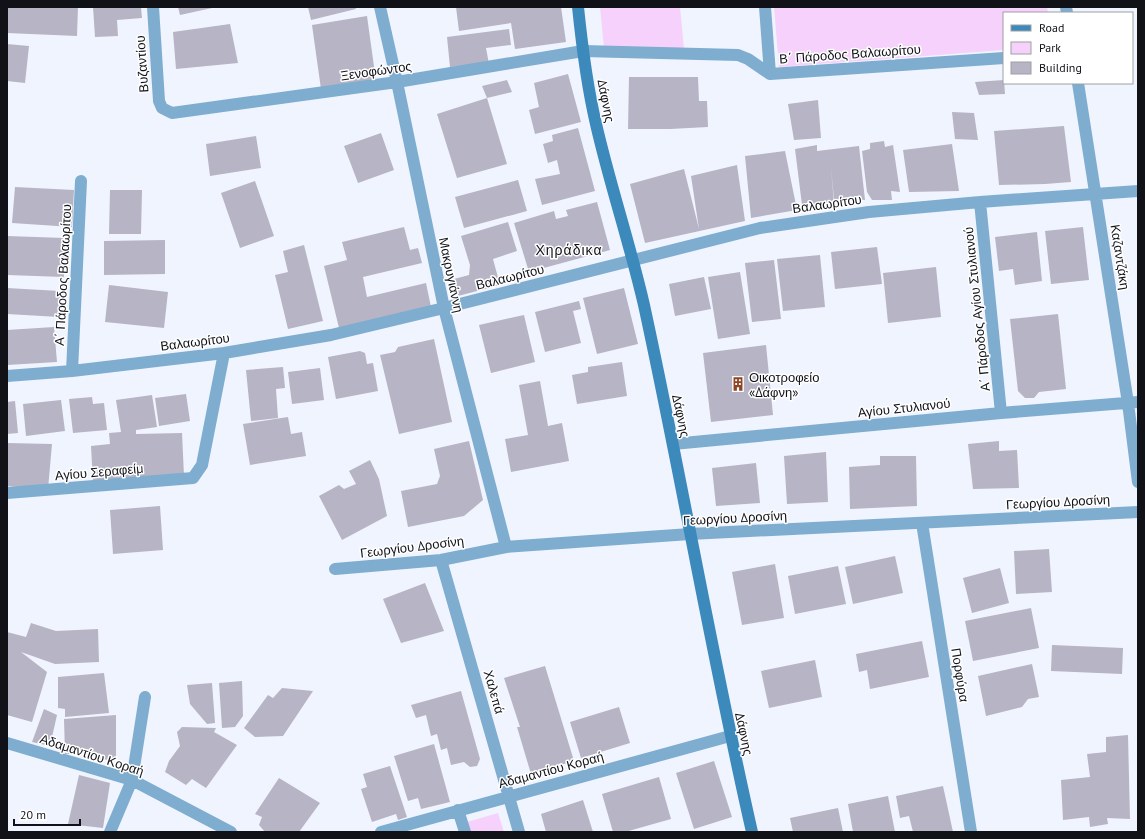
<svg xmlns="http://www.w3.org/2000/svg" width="1145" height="839" font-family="'PT Sans',sans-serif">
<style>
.green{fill:#f6d1fb}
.building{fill:#b7b4c5}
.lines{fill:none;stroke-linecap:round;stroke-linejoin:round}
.street{stroke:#7eadd0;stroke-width:12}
.secondary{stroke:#3c89bc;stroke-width:12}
.labels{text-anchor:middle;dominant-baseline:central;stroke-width:3;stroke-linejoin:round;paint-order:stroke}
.street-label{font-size:13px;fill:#101218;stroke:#fff}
.poi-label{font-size:13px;fill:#101218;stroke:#fff;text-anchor:start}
.neighbourhood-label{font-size:14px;letter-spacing:1px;fill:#101218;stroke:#fff}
</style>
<rect width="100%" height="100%" fill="#f0f4fe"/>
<!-- green -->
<path class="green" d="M600,7h80l4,42 -80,-1z
M774,7h273l1,6h-44v37l-225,17z
M498,813l6,19h-34l-3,-10z"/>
<!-- building -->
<path class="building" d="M7,7h71l-1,29 -70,-3z
M93,7h48l1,11 -25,2 1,16 -23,1z
M178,7h34v1l-32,7z
M308,7h47l1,2 -45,11z
M456,7h105l5,35 -51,7 -4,-26 -52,8z
M367,16l9,65 -55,8 -9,-64z
M230,24l8,39 -62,6 -3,-37z
M509,29l2,16 -25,3 3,16 -39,3 -3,-30z
M7,44l22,2 -4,37 -18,-2z
M568,74l13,48 -46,12 -6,-24 10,-3 -5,-24z
M629,77h69l1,24h8l1,26 -38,2h-42z
M507,80l5,12 -25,6 -5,-12z
M1004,80l1,14 -26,1 -4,-13z
M487,98l20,66 -50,14 -20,-64z
M818,100l3,38 -27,2 -6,-36z
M952,112l22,1 4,27 -23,-1z
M1064,126l7,56 -26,2 -46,1 -5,-54z
M578,128l17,63 -53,14 -7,-26 25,-5 -3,-14 -9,3 -5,-19 10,-3 -1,-6z
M381,133l13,37 -36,13 -14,-37z
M256,136l5,32 -51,8 -4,-32z
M884,141l1,6 8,-2 7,47 -9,-1 1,9h-20l-5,-8 -5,-41 8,-2v-6z
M952,144l7,47 -50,1 -6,-42z
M817,145v6l42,-5 6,54 -31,-1 -3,-31 3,36 -32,1 -7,-56z
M785,151l12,59 -46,8 -6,-62z
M737,165l8,56 -100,22 -15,-59 54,-15 15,60 -8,-53z
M518,180l9,31 -63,17 -9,-31z
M255,181l19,55 -34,12 -19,-55z
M15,187l59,3 -2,37 -60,-4z
M110,190h32l-1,44h-32z
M597,202l13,48 -81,22 -15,-49 40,-12 2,8 12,-3 -2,-6z
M508,222l9,29 -24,8 7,26 -42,11 -4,-17 15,-4 1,-10 -9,-29z
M404,227l6,23 8,-2 4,15 -59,14 4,20 59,-14 5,24 -92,21 -15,-62 23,-6 -5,-18z
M1083,227l6,53 -38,4 -6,-53z
M1037,232l5,49 -27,4 -2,-16 -14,2 -4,-34z
M7,236l58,2 -1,39 -57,-2z
M165,240v34l-61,1v-34z
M304,245l19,76 -35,8 -13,-54 13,-3 -5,-21z
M877,247l5,37 -47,5 -4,-37z
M820,255l5,52 -42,4 -6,-52z
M774,260l7,59 -29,3 -7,-59z
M936,267l5,50 -53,6 -5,-50z
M740,272l10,62 -32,5 -10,-62z
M704,277l7,32 -36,7 -6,-32z
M109,285l59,7 -4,36 -59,-6z
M7,288l53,3 -1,26 -52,-3z
M624,288l14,56 -41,10 -14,-56z
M579,301l2,8 -8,2 8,32 -36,9 -10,-40z
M1058,314l8,75 -27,3 -5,6h-9l-7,-7 -8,-72z
M524,315l11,47 -44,11 -12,-48z
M54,327l3,35 -50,3v-35z
M434,339l18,83 -53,12 -19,-79 15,-3 3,-5z
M766,345l7,70 -62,7 -8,-69z
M360,351l5,2 2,11 6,-1 5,28 -42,8 -8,-42z
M622,362l5,34 -50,8 -5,-29 16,-3v-5z
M283,367l2,21 -9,1 2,29 -27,3 -5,-51z
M320,368l4,32 -32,4 -4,-32z
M540,381l8,45 14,-3 7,38 -58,11 -6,-33 23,-4 -9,-50z
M186,394l4,27 -31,5 -4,-28z
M152,395l5,32 -21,3v4l46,-1 2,43 -91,7 -2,-37 19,-2 -1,-11 12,-1 -5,-32z
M92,397l1,7 11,-1 3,27 -34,3 -4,-34z
M61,400l4,31 -39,5 -3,-32z
M15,401l3,32 -11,1v-32z
M288,417l3,17 11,-2 4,24 -56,9 -7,-41z
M469,441l14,59 -19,16 -56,11 -7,-36 36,-7 3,-8 -6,-27z
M999,441v10l18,-1 2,38 -46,1 -5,-45z
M7,443l45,1 -4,45 -41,-3z
M826,452l2,50 -41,2 -3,-48z
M880,456h36l1,50 -67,3 -1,-42 31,-2z
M370,460l9,19 8,37 -45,24 -23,-44 20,-11 5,4 12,-5 -7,-13z
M756,463l4,40 -44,3 -4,-38z
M160,506l3,44 -50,4 -3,-44z
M1049,549l3,43 -36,2 -2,-43z
M895,556l8,37 -50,11 -8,-37z
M775,564l9,54 -42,7 -10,-53z
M838,566l8,38 -51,10 -7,-38z
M1000,568l9,35 -37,10 -9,-35z
M425,583l19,48 -43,12 -18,-44z
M1031,608l8,40 -66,13 -8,-40z
M31,623l25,8 42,-2 1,33 -44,2 -34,-12 26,20 -15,50 -25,-7v-83l19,5z
M922,641l7,36 -59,12 -3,-19 -8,2 -3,-18z
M1052,645l71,3 -1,26 -71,-3z
M815,660l7,37 -53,11 -8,-37z
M1032,664l7,33 -11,2 -6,8 -36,9 -8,-40z
M545,666l29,95 -43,13 -14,-47h3l-16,-49z
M104,673l5,40 -44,4v-8l-7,-1v-31z
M242,681l1,35 -8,11 -13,1 -3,-45z
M212,683l3,40 -8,1 -17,-20 -3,-19z
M282,688l31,3 -30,45 -28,1 -11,-9 24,-33 5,3z
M461,691l19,68 -3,7 -7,1 -6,-5 -13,3 -4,-17 -6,2 -4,-16 -6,2 -5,-21 -10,3 -5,-13z
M619,707l11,36 -49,15 -11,-36z
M44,709l13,6 -7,31 -18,-4z
M116,715v44l-18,1v-7l-33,1 -1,-35z
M182,727l34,1 -2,4 23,13 -31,43 -14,-9 -6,6 -21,-13 4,-11 11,-15 -3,-14z
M1128,735l2,84 -23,-1 1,6 -18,3 -1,-10 -26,3 -2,-40 29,-3 -3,-23 19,-2v-15z
M434,744l16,58 -29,7 -3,-11 -10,3 -14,-45z
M714,761l18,56 -38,12 -18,-56z
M390,766l17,51 -9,3 -2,-6 -24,8 -11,-33 6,-2 -4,-13z
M79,775l31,8 -7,45 -35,-4z
M659,777l12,42 -46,13h-12l-11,-38z
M279,778l41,25 -21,29h-34l-6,-7 3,-8 -7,-3z
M943,786l10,46h-40l-4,-16 -9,2 -4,-22z
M888,796l7,36h-42l-5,-28z
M583,800l10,32h-47l-5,-18z
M838,808l5,24h-50l-3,-14z"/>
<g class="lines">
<!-- street -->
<path class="street" d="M153,7l6,94 3,7 10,5 225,-31 186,-31 155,4 10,4 22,15 234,-16
M380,7l17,75 47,226 62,239
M765,7l5,67
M1066,7l1,6
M1078,83l50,320 10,79
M980,202l21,211
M72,371l9,-190
M7,376l65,-5 152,-18 107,-18 113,-27 316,-80 109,-16 111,-10 158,-11
M673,444l328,-31 137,-11
M7,493l186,-15 9,-13 22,-112
M922,523l49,309
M441,560l78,272
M335,569l106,-9 65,-13 184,-13 448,-22
M7,743l125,37 99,52
M458,810l7,22
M110,832l22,-52 13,-83
M381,832l349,-96"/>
<!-- secondary -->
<path class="secondary" d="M578,7c4,39 9,79 18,117 14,61 34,120 48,181 38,175 68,352 108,527"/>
</g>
<!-- icons -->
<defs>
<symbol id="building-bare" viewBox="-9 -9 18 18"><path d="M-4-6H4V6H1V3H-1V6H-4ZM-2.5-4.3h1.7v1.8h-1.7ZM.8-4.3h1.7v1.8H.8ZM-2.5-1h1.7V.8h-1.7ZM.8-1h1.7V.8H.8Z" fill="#8c4423" stroke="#fff" stroke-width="2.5" paint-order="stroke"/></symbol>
</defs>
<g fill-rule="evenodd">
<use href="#building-bare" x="728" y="374" width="20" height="20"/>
</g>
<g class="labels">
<!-- street labels -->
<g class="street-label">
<text transform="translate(850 54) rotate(-4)">Β΄ Πάροδος Βαλαωρίτου</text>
<text transform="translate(142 64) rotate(-94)">Βυζαντίου</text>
<text transform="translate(376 71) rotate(-8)">Ξενοφώντος</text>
<text transform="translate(606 101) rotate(79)">Δάφνης</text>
<text transform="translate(827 204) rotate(-8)">Βαλαωρίτου</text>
<text transform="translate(1120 257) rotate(81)">Καζαντζάκη</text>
<text transform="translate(63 275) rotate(-87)">Α΄ Πάροδος Βαλαωρίτου</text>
<text transform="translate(451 275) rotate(78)">Μακρυγιάννη</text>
<text transform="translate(510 277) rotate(-14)">Βαλαωρίτου</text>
<text transform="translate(977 309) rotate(-96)">Α΄ Πάροδος Αγίου Στυλιανού</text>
<text transform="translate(195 342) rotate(-7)">Βαλαωρίτου</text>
<text transform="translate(904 408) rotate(-6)">Αγίου Στυλιανού</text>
<text transform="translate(681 416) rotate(78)">Δάφνης</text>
<text transform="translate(99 472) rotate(-5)">Αγίου Σεραφείμ</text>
<text transform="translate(1058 502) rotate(-3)">Γεωργίου Δροσίνη</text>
<text transform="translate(735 518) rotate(-3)">Γεωργίου Δροσίνη</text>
<text transform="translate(412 547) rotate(-7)">Γεωργίου Δροσίνη</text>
<text transform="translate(960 675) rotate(81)">Πορφύρα</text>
<text transform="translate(494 692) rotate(74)">Χαλεπά</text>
<text transform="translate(744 734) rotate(78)">Δάφνης</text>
<text transform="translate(92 755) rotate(18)">Αδαμαντίου Κοραή</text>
<text transform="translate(551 770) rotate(-15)">Αδαμαντίου Κοραή</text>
</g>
<!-- poi labels -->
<g class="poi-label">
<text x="749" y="377">Οικοτροφείο<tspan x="749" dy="15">«Δάφνη»</tspan></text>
</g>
<!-- neighbourhood labels -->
<g class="neighbourhood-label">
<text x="569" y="250">Χηράδικα</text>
</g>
</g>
<!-- border -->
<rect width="1145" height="839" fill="none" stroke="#101218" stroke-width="16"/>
<!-- legend -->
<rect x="1003" y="12" width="130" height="72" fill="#ffffff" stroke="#9fa0a3"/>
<rect x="1011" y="25" width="20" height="6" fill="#3c89bc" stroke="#9fa0a3"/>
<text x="1039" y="32" font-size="12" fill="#101218">Road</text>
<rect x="1011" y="42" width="20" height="12" fill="#f6d1fb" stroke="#9fa0a3"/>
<text x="1039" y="52" font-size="12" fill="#101218">Park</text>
<rect x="1011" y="62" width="20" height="12" fill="#b7b4c5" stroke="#9fa0a3"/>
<text x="1039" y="72" font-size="12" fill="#101218">Building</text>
<!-- scale -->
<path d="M14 819v6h66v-6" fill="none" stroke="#101218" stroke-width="2"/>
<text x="20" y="819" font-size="12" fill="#101218" stroke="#ffffff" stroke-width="3" paint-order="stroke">20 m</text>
</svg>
